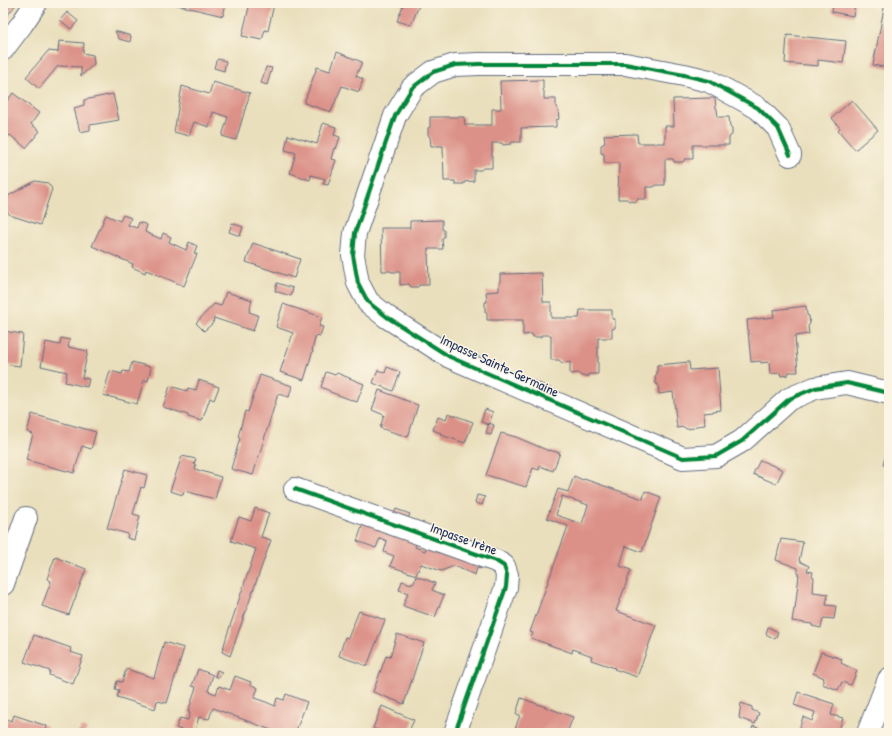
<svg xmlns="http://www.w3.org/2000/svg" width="892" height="736" font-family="'Patrick Hand',sans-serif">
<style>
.building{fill:#db9188;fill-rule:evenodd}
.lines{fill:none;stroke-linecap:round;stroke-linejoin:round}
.minor-casing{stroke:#636d7f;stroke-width:24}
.minor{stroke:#fff;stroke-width:22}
.cycleway-casing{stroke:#fcf5e5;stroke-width:6}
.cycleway{stroke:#00873e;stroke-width:4}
.labels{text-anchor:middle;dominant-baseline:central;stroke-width:3;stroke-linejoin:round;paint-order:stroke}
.street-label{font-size:14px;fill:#1b2f5e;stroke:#fcf5e5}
</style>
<rect width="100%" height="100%" fill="#fcf5e5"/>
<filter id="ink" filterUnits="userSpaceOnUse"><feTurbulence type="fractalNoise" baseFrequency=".025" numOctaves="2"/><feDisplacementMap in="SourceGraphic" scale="8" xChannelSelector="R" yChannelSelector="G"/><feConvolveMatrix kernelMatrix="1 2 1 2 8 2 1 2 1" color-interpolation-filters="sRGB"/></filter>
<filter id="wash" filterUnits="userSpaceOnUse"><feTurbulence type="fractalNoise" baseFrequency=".012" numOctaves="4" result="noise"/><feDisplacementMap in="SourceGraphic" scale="16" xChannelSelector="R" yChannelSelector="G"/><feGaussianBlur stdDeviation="0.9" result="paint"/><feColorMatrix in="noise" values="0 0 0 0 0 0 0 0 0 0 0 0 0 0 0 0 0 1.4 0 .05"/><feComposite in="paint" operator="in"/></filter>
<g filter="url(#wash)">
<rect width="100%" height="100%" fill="#e9dfbc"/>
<g id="blocks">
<!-- building -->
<path class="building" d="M3,3h14l-13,17h-1z
M169,3h57l-3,13z
M250,3h31v3l-7,-2 -6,27 -3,-1 -3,10 -20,-4z
M404,3h16l-9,22 -14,-4z
M833,3h22l-2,13 -21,-4z
M885,3h4v65l-16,-3z
M67,12l11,9 -7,8 -11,-9z
M115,31l16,5 -1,6 -11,-3z
M787,35l59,6 -3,22 -25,-3v6l-33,-3z
M59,41l25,2 -1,10 10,2 1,9 -13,12v-9l-23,-1 -19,23 -13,-12 22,-26 10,1z
M337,52l25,10 -6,14 7,3 -4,13 -17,-6 -11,26 -27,-9 13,-36 13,4z
M218,59l8,2 -2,10 -10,-3 2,-7z
M266,67l6,1 -5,17 -6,-2z
M543,80v10l1,1v8h12v8l2,3 1,9 -3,1v7l-35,1v14h-9l-1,2 -8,1 -1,-2h-10v25h-9l-2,2h-7v11l-10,1v2h-9v-3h-11l-1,-35h-12l-1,-9 -2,-2v-7l2,-1v-10h34l1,8h27v-16h9l-1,-28z
M213,82l37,11 -14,47 -14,-4 6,-19 -15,-5 -4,15 -15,-5 -5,14 -15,-4 8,-46 27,8z
M13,93l26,20 -8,11 9,7 -14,17 -16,-13 -2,2 -5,-4v-27z
M113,94l6,26 -29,5v5l-10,2 -6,-24 10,-3v-5z
M715,98l1,10 1,1 1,8h11l1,9 2,2v7l-3,2v8h-36v14h-8l-2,3h-9l-1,-3h-8v26h-9l-2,2h-8v12h-9l-1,3 -7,-1 -2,-2h-9l1,-36h-15v-9l-3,-1v-8l4,-2 -1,-8 33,-1 1,9h27v-17h9l-1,-27z
M852,100l26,30 -23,20 -17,-20 2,-2 -8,-10z
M323,123l13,4 -2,8 6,2 -4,12 -2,-1 -3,11 5,1 -8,25 -5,-1 2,-5 -14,-4 -1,5 -20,-7 6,-20 -11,-3 3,-15 29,9z
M35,181l13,2 4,6 -12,36 -30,-10 -7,-9 5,-10z
M106,215l14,6 3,-6 8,3 -3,7 9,3 2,-6 8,3 -2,7 16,7 2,-6 8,4 -2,5 17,8 3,-8 8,4 -3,7 3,1 -13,32 -38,-16 -1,3 -13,-6 1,-3 -41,-18z
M442,220v9l2,1v8l-2,1 1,10h-15l1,36h-10l-1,2h-7l-2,-3 -9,1v-13h-9v-1h-9l-1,-43h29v-7z
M232,223l11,4 -3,9 -11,-4z
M253,243l47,16 -6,19 -48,-16z
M542,273l1,29h8v16h28l1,-8h32v9h3v9l-3,1v9h-14v36h-9v2h-8l-3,-3 -8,1v-12l-8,1 -3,-3h-8v-25h-10v2h-8l-1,-3 -9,1v-15h-36v-8h-2v-10h2l-1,-10 13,-1v-7l1,-2v-8z
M277,283l16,5 -2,8 -16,-5z
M226,292l26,8 -3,12 9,3 -5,16 -39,-13 -1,5 -9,8 -8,-8 18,-19 7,2z
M283,304l39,13 -3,9 4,1 -3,9 -4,-1 -4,15h1l-9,30 -24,-8 13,-39 -17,-6z
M806,306l1,9 2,1 1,8 -2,2 1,8 -14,2 3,36h-9l-1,3 -7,1 -1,-3 -10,1 -1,-12 -8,1 -1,-2 -9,1 -4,-42 27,-3 -1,-7z
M3,331l20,3 -3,32 -17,-2z
M61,338l9,2 -2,7 20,4 -6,27 7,1 -2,8 -22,-5 2,-10 -26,-6 5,-24 14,3z
M132,362l19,5 -3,14 -4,-1 -7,24 -34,-9 7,-24 12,3 1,-3 6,1z
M689,362l1,8 28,-2 3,42 -8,1v1l-9,1 1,12 -9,1 -2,2 -8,1 -2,-2 -7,1 -4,-36 -14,2 -1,-10h-2l-1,-8 2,-2v-9z
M387,367l13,5 -7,19 -20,-8 5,-13 7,3z
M326,372l9,3 2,-2 27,11 -7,18 -27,-10v-1l-9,-4z
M260,375l32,11 -3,11 -11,-3 -25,81 -22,-6 9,-31 -2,-1 7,-26 3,1z
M199,380l20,7 -5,13 -4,-2 -8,23 -14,-4v-2l-25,-8 7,-21 17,5 1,-3 8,2z
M379,390l39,15 -10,32 -28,-9 4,-13 -12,-5z
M485,409l8,3 -4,13 -8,-3z
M448,413l25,9 -8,21 -24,-8v-2l-8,-3 5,-13 8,3z
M32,414l64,18 -5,17 -9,-3 -8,27 -48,-13 7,-26 -6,-2z
M489,423l5,2 -3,10 -5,-2z
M501,433l15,4 33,14v-1l11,3 -7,18 -13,-5 -1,4 -6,-2 -7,19 -40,-12z
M889,443v23l-6,-1z
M182,456l14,3 -2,5 2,1 -1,4 26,8 -6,22 -31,-8 -1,4 -13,-4z
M760,460l23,10 -7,14 -23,-10z
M125,469l22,6 -3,13 -3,-1 -8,27 7,2 -6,24 -7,-2 1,-4 -21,-6z
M574,476l9,4 1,-1 59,20 2,-8 16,6 -19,55 -16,-6 -6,20 11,4 -15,41 40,14 -19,52 -23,-8 1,-1 -24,-8 1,-4 -19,-7 -1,4 -41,-15 2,-5 -3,-1 38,-106 -21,-8 11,-29 10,3zM562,496l26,9 -6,19 -26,-9z
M477,495l8,2 -3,8 -7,-2z
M255,508l14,5 -8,24 10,3 -41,116 -8,-4 6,-20 28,-83 -25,-8 8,-24 12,4z
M396,509l14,5 -3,7 -14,-5z
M364,521l54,19 -3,7 10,4 3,-7 55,21 -3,4 -3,-1 -2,7 -21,-9 -13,5 -20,-7 -5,11 -26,-9 4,-10 -10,-4 3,-11 -7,-3 -4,10 -19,-7z
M781,539l22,3 -4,19 10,5 -2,5 6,1 -1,4 2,1 -1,15 15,2 -2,11 10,1 -2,13 -10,-1v1h-1l-2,9 -9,-2v-2l-20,-3 2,-12h1l4,-34h-1v-7l-22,-8z
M55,557l31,12 -17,46 -27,-9 9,-25 -4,-2z
M416,576l19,7 -3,7 12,5 -9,22 -32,-11 5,-13 -9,-3 3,-9 9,3 1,-2 2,1z
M359,611l26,9 -18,46 -28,-10 6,-19 3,1z
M768,627l10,5 -3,7 -9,-5z
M397,634l27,9 -20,61 -31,-12 13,-36 4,1z
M34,635l37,13 -1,4 13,4 -10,28 -24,-9 1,-4 -26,-9z
M164,642l20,6 -17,55 -10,-2 -2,8 -38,-12 2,-7 -4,-1 2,-8 5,1 4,-13 28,9z
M821,652l21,7 -1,4 16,8 -6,14 -9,-3 -4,8 -16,-6 2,-6 -11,-5z
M198,669l15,6 -5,16 8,3 3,-8 11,4 5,-14 16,6 -1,2 8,4 -4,10 12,4 9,4 2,-8 7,2 2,-6 21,8 -12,31h-16l-66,-25 -4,11 -10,-2 -5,16h-5l-13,-5 4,-10 8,2 2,-7 -2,-1 8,-25 -4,-1z
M217,670l5,2 -3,6 -4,-2z
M798,692l36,12 -3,11 12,3 -5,15h-40l5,-16 9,4 3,-9 -21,-7z
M521,698l52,19 -6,16h-49l-4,-1 6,-17 -4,-1z
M741,703l11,4v3l7,3 -4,11 -16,-6z
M382,706l32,14 -6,13h-24l-11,-5z
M14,715l33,11 -2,7h-42v-15l9,3z
M753,726l19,7h-21z
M81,727l6,2 -2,4h-6z"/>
</g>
</g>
<g filter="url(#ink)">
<use href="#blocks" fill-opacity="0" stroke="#636d7f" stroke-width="1"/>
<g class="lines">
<defs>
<path id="minor" d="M3,49l19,-25 14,-21
M790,155l-12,-27 -20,-20 -49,-27 -25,-6 -59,-11h-146l-24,1 -22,7 -21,16 -17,28 -40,117 -2,22 5,28 10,19 19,15 63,40 233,101 33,-2 26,-15 47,-42 26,-11 32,-5 42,10
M295,489l201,72 8,5 3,9 -1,12 -51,146
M3,584l23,-66
M868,733l21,-54"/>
</defs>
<!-- minor casing -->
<use href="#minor" class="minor-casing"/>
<!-- minor -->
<use href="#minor" class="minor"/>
<defs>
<path id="cycleway" d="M790,155l-12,-27 -20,-20 -49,-27 -25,-6 -59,-11h-146l-24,1 -22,7 -21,16 -17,28 -40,117 -2,22 5,28 10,19 19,15 63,40 233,101 33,-2 26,-15 47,-42 26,-11 32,-5 42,10
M295,489l201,72 8,5 3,9 -1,12 -51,146"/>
</defs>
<!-- cycleway casing -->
<use href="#cycleway" class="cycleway-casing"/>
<!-- cycleway -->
<use href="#cycleway" class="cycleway"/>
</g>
</g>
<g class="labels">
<!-- street labels -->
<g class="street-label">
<text transform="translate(500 365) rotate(25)">Impasse Sainte-Germaine</text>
<text transform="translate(464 538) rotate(20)">Impasse Irène</text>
</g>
</g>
<!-- margin -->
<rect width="892" height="736" fill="none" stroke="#fcf5e5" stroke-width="16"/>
</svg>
